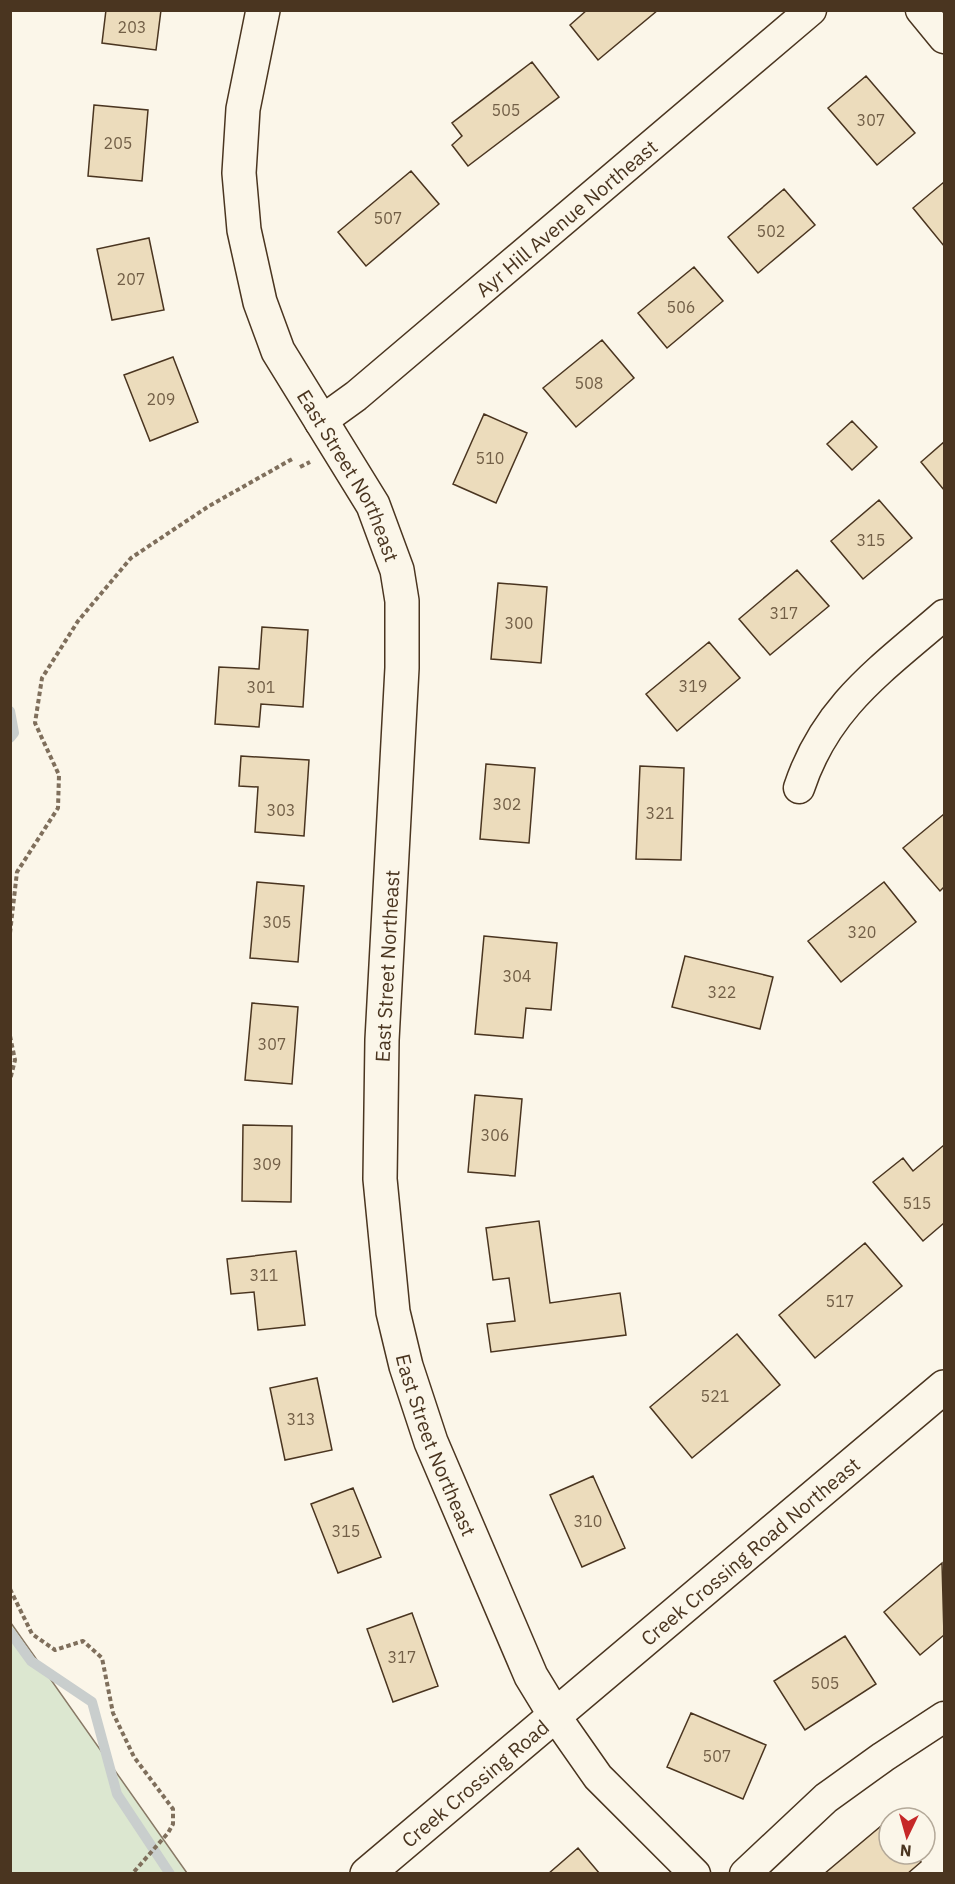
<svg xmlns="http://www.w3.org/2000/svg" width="955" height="1884" font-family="'IBM Plex Sans',sans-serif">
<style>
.green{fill:#dce7d0;stroke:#887966;stroke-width:1.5}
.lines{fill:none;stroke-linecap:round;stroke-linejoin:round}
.stream{stroke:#c9cecd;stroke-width:10}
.building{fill:#ecdcbc;stroke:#4a3520;stroke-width:1.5}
.street-casing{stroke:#4a3520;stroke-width:33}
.secondary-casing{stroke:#4a3520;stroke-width:36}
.path{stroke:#7f6f5c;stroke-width:4;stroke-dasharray:4.5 3;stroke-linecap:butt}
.street{stroke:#fbf6e9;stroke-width:30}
.secondary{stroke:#fbf6e9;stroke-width:33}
.labels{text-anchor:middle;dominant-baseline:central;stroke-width:4.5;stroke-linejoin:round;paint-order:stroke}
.number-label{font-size:16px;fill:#725f47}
.street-label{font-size:20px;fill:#4a3520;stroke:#fbf6e9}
</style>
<rect width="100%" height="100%" fill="#fbf6e9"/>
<!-- green -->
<path class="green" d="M10,1623h1l176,250h-176z"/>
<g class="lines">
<!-- stream -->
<path class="stream" d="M10,711l4,22 -4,5
M10,1632l21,29 61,41 25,92 53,80"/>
</g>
<!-- building -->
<path class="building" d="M106,10h55l-5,40 -54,-7z
M587,10h71l-60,50 -28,-35z
M532,62l27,35 -91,69 -16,-21 10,-9 -10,-13z
M866,76l49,57 -38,32 -49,-57z
M94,105l54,5 -6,71 -54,-5z
M411,171l28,33 -73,62 -28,-34z
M944,182v64l-31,-38z
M784,189l31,36 -57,48 -30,-36z
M149,238l15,72 -52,10 -15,-71z
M694,267l29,34 -56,47 -29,-35z
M602,340l32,38 -58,49 -33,-39z
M173,357l25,65 -48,19 -26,-66z
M484,414l43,19 -31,70 -43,-19z
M852,421l25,26 -25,23 -25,-26z
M944,442v48l-23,-28z
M879,500l33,38 -49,41 -32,-38z
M797,570l32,36 -59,49 -31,-36z
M498,583l49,4 -6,76 -50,-4z
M262,627l46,3 -5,77 -42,-3 -2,23 -44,-3 4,-57 40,2z
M709,642l31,36 -63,53 -31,-37z
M241,756l68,4 -5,76 -49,-4 3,-45 -19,-1z
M486,764l49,4 -6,75 -49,-4z
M640,766l44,2 -3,92 -45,-1z
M944,814v73l-4,4 -37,-43z
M257,882l47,4 -6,76 -48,-4z
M884,882l32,40 -75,60 -33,-41z
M484,936l73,7 -6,67 -25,-2 -3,30 -48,-4z
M685,956l88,21 -13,52 -88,-22z
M252,1003l46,4 -6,77 -47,-4z
M475,1095l47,4 -7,77 -47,-4z
M243,1125l49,1 -1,76 -49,-1z
M944,1145v78l-21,18 -50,-59 30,-24 10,13z
M539,1221l11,82 70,-10 6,42 -135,17 -4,-28 28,-3 -6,-43 -16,2 -7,-52z
M865,1243l37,43 -87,72 -36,-43z
M296,1251l9,74 -47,5 -4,-38 -23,2 -4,-35z
M737,1334l43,51 -88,73 -42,-51z
M317,1378l15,72 -47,10 -15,-72z
M593,1476l32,72 -43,19 -32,-72z
M353,1488l28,69 -43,16 -27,-69z
M942,1563l2,72 -24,20 -36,-43z
M412,1613l26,73 -45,16 -26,-73z
M845,1636l31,48 -71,46 -31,-49z
M691,1713l75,32 -23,54 -76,-32z
M887,1821l2,33h26l6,8 -14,12h-83z
M578,1848l22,26h-52z"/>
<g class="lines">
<defs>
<g id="street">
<path d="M921,10l23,28"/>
<path id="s1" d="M320,422l36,-26 455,-386"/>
<path d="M799,788c27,-82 83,-119 145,-173"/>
<path d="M556,1717l42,60 97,97"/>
<path d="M745,1874l81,-76 57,-41 61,-40"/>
</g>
<g id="secondary">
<path id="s2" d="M263,10l-20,99 -4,64 5,57 16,72 18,49 95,154 24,65 5,31v67l-20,372 -2,139 13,133 13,54 25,76 100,234 25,41"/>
<path id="s3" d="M367,1874l577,-487"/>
</g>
</defs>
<!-- street casing -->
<use href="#street" class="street-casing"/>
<!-- secondary casing -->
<use href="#secondary" class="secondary-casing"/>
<!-- path -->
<path class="path" d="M300,467l10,-5
M10,933l7,-61 41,-64 1,-33 -24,-52 7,-45 36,-57 53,-63 78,-52 85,-48
M10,1036l5,24 -5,20
M10,1589l22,45 23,16 28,-9 19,17 11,55 21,44 39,52v15l-5,9 -36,41"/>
<!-- street -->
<use href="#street" class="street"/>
<!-- secondary -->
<use href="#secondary" class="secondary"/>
</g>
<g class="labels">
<!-- number labels -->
<g class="number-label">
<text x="132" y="27">203</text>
<text x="506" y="110">505</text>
<text x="871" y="120">307</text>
<text x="118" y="143">205</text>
<text x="388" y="218">507</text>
<text x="771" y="231">502</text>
<text x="131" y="279">207</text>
<text x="681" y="307">506</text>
<text x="589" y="383">508</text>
<text x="161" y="399">209</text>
<text x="490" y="458">510</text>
<text x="871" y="540">315</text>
<text x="784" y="613">317</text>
<text x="519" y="623">300</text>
<text x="693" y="686">319</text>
<text x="261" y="687">301</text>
<text x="507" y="804">302</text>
<text x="281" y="810">303</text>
<text x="660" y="813">321</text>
<text x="277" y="922">305</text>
<text x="862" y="932">320</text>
<text x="517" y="976">304</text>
<text x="722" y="992">322</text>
<text x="272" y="1044">307</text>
<text x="495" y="1135">306</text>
<text x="267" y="1164">309</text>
<text x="917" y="1203">515</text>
<text x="264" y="1275">311</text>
<text x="840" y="1301">517</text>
<text x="715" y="1396">521</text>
<text x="301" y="1419">313</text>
<text x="588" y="1521">310</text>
<text x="346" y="1531">315</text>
<text x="402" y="1657">317</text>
<text x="825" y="1683">505</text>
<text x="717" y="1756">507</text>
</g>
<!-- street labels -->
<g class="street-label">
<text stroke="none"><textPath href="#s1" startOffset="320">Ayr Hill Avenue Northeast</textPath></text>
<text stroke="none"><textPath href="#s2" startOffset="492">East Street Northeast</textPath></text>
<text transform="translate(387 966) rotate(-87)">East Street Northeast</text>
<text stroke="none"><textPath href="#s2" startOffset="1482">East Street Northeast</textPath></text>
<text stroke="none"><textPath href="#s3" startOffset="501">Creek Crossing Road Northeast</textPath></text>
<text stroke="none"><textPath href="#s3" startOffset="141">Creek Crossing Road</textPath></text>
</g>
</g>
<!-- border -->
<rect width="955" height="1884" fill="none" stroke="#4a3520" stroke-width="24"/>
<!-- north arrow -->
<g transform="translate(907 1836) rotate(185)"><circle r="28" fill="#fbf6e9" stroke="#b4a999" stroke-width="1.5"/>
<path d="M0-4.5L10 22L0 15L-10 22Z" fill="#c62828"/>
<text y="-9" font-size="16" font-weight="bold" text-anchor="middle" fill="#4a3520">N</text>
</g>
</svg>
